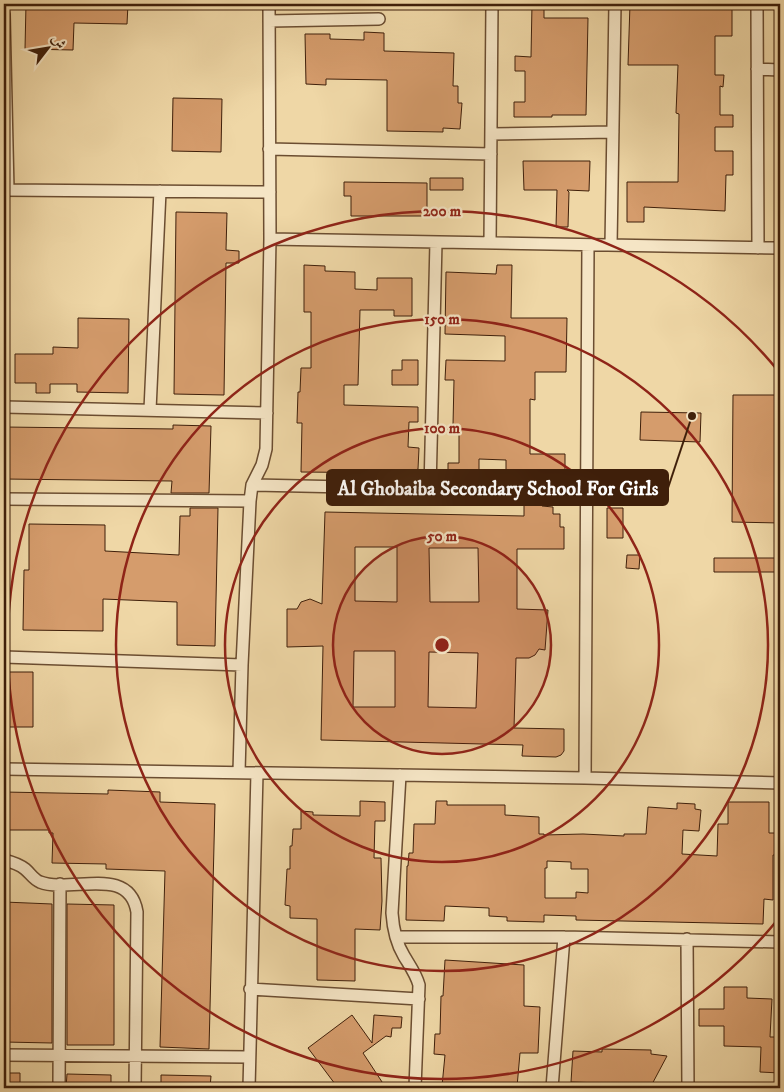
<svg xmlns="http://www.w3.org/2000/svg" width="784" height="1092" font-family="'IM FELL DW Pica',Amiri,serif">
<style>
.building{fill:#d59c6c;stroke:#3f1f0a;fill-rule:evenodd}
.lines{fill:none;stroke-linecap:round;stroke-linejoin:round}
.minor-casing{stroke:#6b4d31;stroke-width:14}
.minor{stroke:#f5e5c5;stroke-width:11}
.ring{fill:none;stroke:#8f2418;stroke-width:2.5}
.centre{fill:#8f2418;stroke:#f5e5c5;stroke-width:2.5}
.ring-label{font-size:15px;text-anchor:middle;font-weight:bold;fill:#8f2418;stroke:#f5e5c5;stroke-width:4.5;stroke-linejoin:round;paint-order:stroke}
.leader{fill:none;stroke:#3f1f0a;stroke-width:2}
.callout-dot{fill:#3f1f0a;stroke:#f5e5c5;stroke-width:2}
.callout{fill:#3f1f0a;stroke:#3f1f0a;stroke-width:2}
.callout-label{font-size:20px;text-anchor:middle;font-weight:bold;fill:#fff}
</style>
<rect width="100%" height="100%" fill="#efd7a6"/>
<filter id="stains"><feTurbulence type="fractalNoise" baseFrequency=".004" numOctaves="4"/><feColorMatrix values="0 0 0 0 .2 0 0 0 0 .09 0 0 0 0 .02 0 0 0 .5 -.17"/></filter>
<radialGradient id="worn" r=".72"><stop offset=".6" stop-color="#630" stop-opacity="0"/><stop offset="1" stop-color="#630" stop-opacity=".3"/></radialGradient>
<!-- building -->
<path class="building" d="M26,4h102l-1,20 -53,-1 -1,27 -48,-1z
M532,4h12v14h44l-2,97h-34v2h-38v-15h11v-31h-10v-15l16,1z
M630,4h102v32h-17v39h9l-1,12 -3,-1v29h13v12h-18v24h18v24h-7l-1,36 -81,-4v15h-17v-40h51l1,-68 -3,-1 2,-48h-50z
M364,32l20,1v18l70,2 -1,33h5v17h4l-2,26 -17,-1v4l-56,-1v-51l-61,-1v6l-20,-1 -1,-50h25v5l34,1z
M173,98l49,1 -1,53 -49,-1z
M523,161h67l-1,30 -22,-1 2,2 -1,35h-12l1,-37h-33z
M430,178h33v12h-33z
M344,182l83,1v33h-76v-20h-7z
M176,212l51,1 -1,37 13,1v12h-13l-2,132 -50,-1z
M304,265l21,1v5l30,1v17l22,1v-12h35v38h-18v-6h-34l-2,75h-14v20l74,2v15h-9l-1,25 11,1 -1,21 -7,4 -110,-1 1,-49h-5l1,-31h2l1,-24h10v-56h-7z
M497,265h15l-1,53h56l-1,54h-31v28l-5,-1v55h35v21l-59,-1v-14l-27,-1v17l-31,-1v-12h11v-38h-6l1,-45h-9l1,-20 59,1v-25l-60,-2 1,-62 50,2z
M78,318l51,1 -1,74 -51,-1v-8h-27v9h-14v-10h-21v-29h38v-7l25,1z
M402,360h16v25h-26v-15h10z
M733,395h47v128l-48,-1z
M641,412l60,1 -1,29 -60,-2z
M173,425l38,1 -2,67h-38l1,-12 -168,-2v-52l169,2z
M524,504h18v2l11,1v7h7v13h4v22h-47v60l31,1 -3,40 -6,-1 -4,6 -6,3h-13l-2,70 50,1v22l-3,4 -5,2 -34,-1 1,-11 -202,-5 2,-94 -36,1v-38h10l4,-7 9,-3 12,5 3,-92 199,4zM355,547h42v55l-42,-1zM429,548h49l1,54h-49zM354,651h41v56h-42zM429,652l49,1 -2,55 -48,-1z
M190,508h28l-3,138 -38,-1v-43l-74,-3v32l-80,-1 1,-60h5v-46l76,1v26l74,4 1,-39h10z
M607,508h16v30h-16z
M627,555h13l-1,14 -13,-1z
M714,558h66v14h-66z
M4,672h29v55h-29z
M108,790l52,2v10l55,2 -6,245 -49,-2 5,-176 -59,-2v-5l-54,-1 1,-30h-4v-3h-45v-38l104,2z
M360,801l25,1v19h-10l-1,37h7l1,43 -2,29 -25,-1v52l-38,-1v-61l-27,-1v-12l-5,-1 2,-36h3v-23h2l1,-17h8v-18l12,1v3l47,1z
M436,801h11v4h58v10l34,2v17h5v1l39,-1 41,2v-2h22l2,-27 29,2v-6l18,1v5l6,1 -2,21 -16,-1 -1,24 35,2 1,-32h10v-22h41v31h11v22h-7v45l-9,-1 -1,25 -187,-4v-4l-32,-1v7l-37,-1v-4l-18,-1v-8l-44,-2 -1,15 -38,-1 1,-54h1l1,-13h4l1,-29h21zM547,861l24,1v7h17v24l-12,-1v6h-31v-30h2z
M4,902l48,2v139l-48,-1z
M67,904l47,1v140h-47z
M445,960l79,5v41l16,1 -2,46h-18l-3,34 -42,-4 -1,5 -32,-2 3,-31 -11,-1 1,-20h5l1,-38h2z
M724,987h23v11l25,1 -2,38h10v36l-20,-1 1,-25 -37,-1v-20h-25v-17h25z
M352,1015l20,28 2,-28 28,2 -1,11h-9l-1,9 -5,-1 -23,17 23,35h-48l-30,-40z
M602,1049l49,1v4l16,2 -17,32h-49v-5l-30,-1 2,-31 29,1z
M4,1073h16v15h-16z
M67,1074l44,1v13h-45z
M161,1075l50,1 -1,12h-49z"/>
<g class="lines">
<defs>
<path id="minor" d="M757,4l1,244
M4,14l4,176
M269,21l110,-2
M757,69l23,1
M491,134l122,-2
M269,149l222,5
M4,190l266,2
M270,239l510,9
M490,243l2,-239
M611,245l4,-241
M4,407l263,6
M150,410l10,-219
M252,485l335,7
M430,489l6,-247
M4,499l246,2
M4,657l238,8
M4,769l581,9 195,5
M239,772l3,-107 8,-164 2,-16 10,-20 4,-16 4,-210 -1,-235
M400,775l-8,138c1,15 4,30 12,43 6,10 12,18 15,29l-4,103
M585,778l3,-533
M4,860c8,2 15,4 21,9 5,4 9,11 15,13 31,12 89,-18 97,30l-2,176
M396,937h168l216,5
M687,939l1,149
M250,989l169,10
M4,1055l245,2
M59,1088l1,-204
M249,1088l8,-315
M552,1088l12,-151"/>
</defs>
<!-- minor casing -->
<use href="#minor" class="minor-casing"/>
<!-- minor -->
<use href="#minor" class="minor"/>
</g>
<!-- distance rings -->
<circle cx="442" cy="645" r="109" fill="#8f2418" fill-opacity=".12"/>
<g class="ring">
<circle cx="442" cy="645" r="109"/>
<circle cx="442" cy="645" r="217"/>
<circle cx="442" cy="645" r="326"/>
<path d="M779 918A434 434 0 1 1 779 372"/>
</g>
<circle cx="442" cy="645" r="8" class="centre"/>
<g class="ring-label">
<text x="442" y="216">200 m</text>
<text x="442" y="324">150 m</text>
<text x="442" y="433">100 m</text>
<text x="442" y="541">50 m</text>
</g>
<!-- callouts -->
<path class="leader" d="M692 416L668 488"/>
<circle class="callout-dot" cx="692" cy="416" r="5"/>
<rect class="callout" x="327" y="470" width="341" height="35" rx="5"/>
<g class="callout-label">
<text x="498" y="495">Al Ghobaiba Secondary School For Girls</text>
</g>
<!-- margin -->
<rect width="784" height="1092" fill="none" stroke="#efd7a6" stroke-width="20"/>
<rect x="5" y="5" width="774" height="1082" fill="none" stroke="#3f1f0a" stroke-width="2.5"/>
<rect x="10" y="10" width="764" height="1072" fill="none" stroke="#3f1f0a"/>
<!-- north arrow -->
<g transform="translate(48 48) rotate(59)" stroke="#f5e5c5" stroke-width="4" paint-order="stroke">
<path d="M0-4L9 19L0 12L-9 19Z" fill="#3f1f0a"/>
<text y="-8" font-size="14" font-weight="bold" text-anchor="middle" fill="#3f1f0a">ش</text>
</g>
<rect width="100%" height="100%" filter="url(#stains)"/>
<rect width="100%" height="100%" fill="url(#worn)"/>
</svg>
